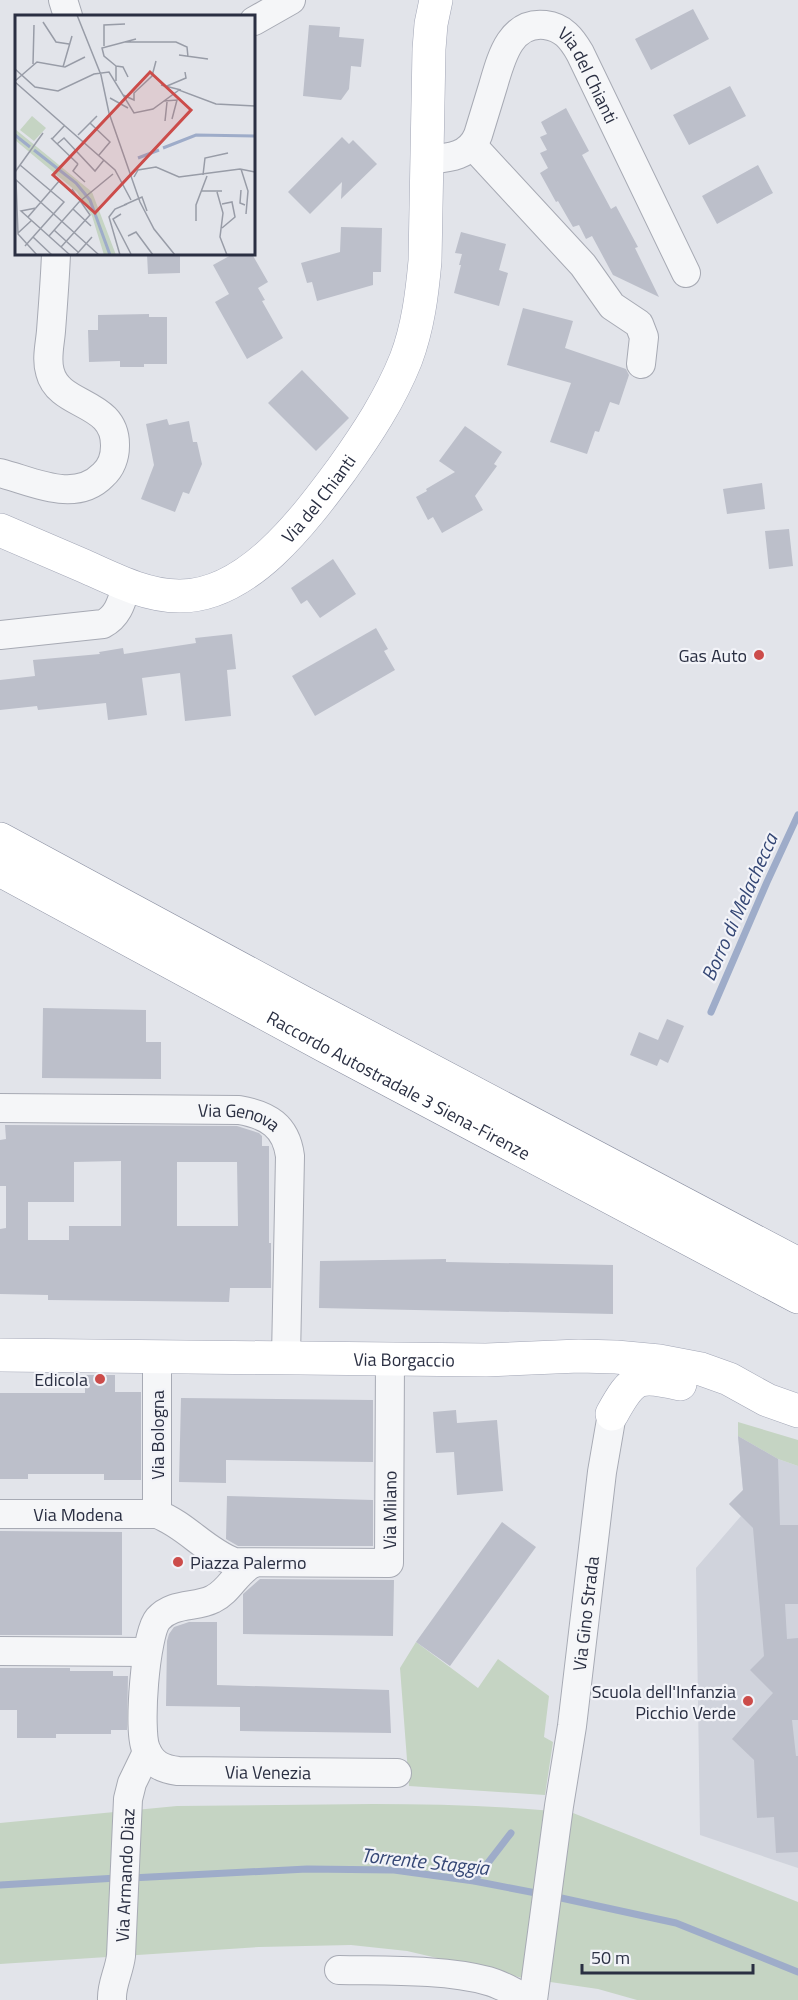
<svg xmlns="http://www.w3.org/2000/svg" width="798" height="2000" font-family="'Titillium Web',sans-serif">
<style>
.built{fill:#d0d3dc}
.green{fill:#c5d4c3}
.lines{fill:none;stroke-linecap:round;stroke-linejoin:round}
.stream{stroke:#9eacc9;stroke-width:7}
.building{fill:#bcbfca;fill-rule:evenodd}
.minor-casing{stroke:#a7aab4;stroke-width:30}
.major-casing{stroke:#a2a6b6;stroke-width:34}
.highway-casing{stroke:#8a8fa1;stroke-width:34}
.minor{stroke:#f5f6f8;stroke-width:28}
.major{stroke:#fff;stroke-width:33}
.highway{stroke:#fff;stroke-width:33}
.poi-dot{fill:#cc4c4a;stroke:#f2f3f8;stroke-width:2}
.labels{text-anchor:middle;dominant-baseline:central;stroke-width:4.5;stroke-linejoin:round;paint-order:stroke}
.street-label{font-size:18px;fill:#2a2f42;stroke:#f2f3f8}
.poi-label{font-size:18px;fill:#2a2f42;stroke:#f2f3f8;text-anchor:end}
.water-label{font-size:20px;font-style:italic;fill:#354775;stroke:#f2f3f8}
.inset-river{fill:none;stroke:#9eacc9;stroke-width:3}
.inset-road{fill:none;stroke:#989ca7;stroke-width:1.5}
.view{fill:#cc4c4a;fill-opacity:0.15;stroke:#cc4c4a;stroke-width:3}
.inset-edge{fill:none;stroke:#2a2f42;stroke-width:3}
</style>
<rect width="100%" height="100%" fill="#e2e4ea"/>
<!-- built -->
<path class="built" d="M738,1436l40,23 20,7v402l-98,-33 -4,-267 45,-52 -12,-12 14,-14z"/>
<!-- green -->
<path class="green" d="M738,1422l60,18v26l-20,-7 -40,-23z
M416,1642l62,46 20,-29 51,37 -5,41 9,5 -8,53 -136,-9 -9,-118z
M373,1804c66,0 134,2 200,9l225,89v98h-161l-39,-11 -75,-11 -116,-27 -56,-6 -92,2 -259,17v-141l177,-17z"/>
<g class="lines">
<!-- stream -->
<path class="stream" d="M711,1012l56,-130 31,-67
M131,1878l176,-9 87,1 80,11 67,13
M474,1881l37,-48
M0,1885l117,-7
M552,1896l124,27 122,49"/>
</g>
<!-- building -->
<path class="building" d="M693,9l16,30 -58,31 -16,-31z
M309,25l31,2 -1,10 25,2 -3,28 -10,-1 -2,23 -8,11 -38,-4z
M730,86l16,30 -57,29 -16,-30z
M566,108l23,43 -7,4 29,54 5,-3 22,41 -3,1 24,49 -46,-22 -21,-39 -6,3 -7,-14 -6,2 -15,-26 -2,1 -16,-29 8,-5 -8,-15 7,-3 -7,-13 7,-3 -6,-12z
M342,137l7,7 4,-4 24,24 -36,35 1,-17 -32,32 -22,-22z
M758,165l15,28 -56,31 -15,-28z
M341,227l41,1 -1,44h-8v13l-56,16 -5,-19 -5,1 -6,-20 39,-11z
M461,232l45,12 -7,26 9,3 -9,33 -45,-13 7,-28h-2l3,-11 -7,-1z
M147,254h33v19l-32,1z
M233,254h19l16,28 -10,6 7,12 -3,1 21,37 -36,21 -32,-57 14,-8 -16,-29z
M523,308l50,13 -8,27 61,21 3,6 -10,30 -9,-3 -11,30 -4,-1 -8,23 -37,-12 21,-59 -64,-18z
M149,314v3h18v47h-23v3h-24v-6l-31,1 -1,-32h10v-15z
M302,370l47,48 -33,33 -48,-48z
M167,419l2,6 20,-4 4,21h4l5,22 -13,30 -6,-2 -8,20 -34,-13 13,-34 -8,-41z
M465,426l37,26 -8,12 3,2 -22,30 8,14 -41,23 -9,-16 -5,3 -12,-23 11,-6 -1,-2 29,-17 -16,-11z
M762,483l3,26 -38,5 -4,-25z
M789,529l4,37 -24,3 -4,-38z
M333,559l23,35 -36,24 -13,-18 -6,4 -10,-16z
M376,628l12,21 -4,2 11,19 -80,46 -23,-40z
M232,634l4,35 -9,1 4,46 -46,5 -5,-48 -38,5 5,37 -39,5 -2,-17 -68,7 -1,-4 -37,4v-30l35,-4 -2,-16 67,-6 -1,-2 24,-4 1,6 72,-11 -1,-5z
M43,1008l103,2v32h15v37l-119,-1z
M667,1019l17,7 -16,37 -8,-4 -3,7 -27,-11 9,-23 19,8z
M5,1125l232,1 22,7 3,3v10h7v97h2v45h-41l-1,14 -181,-2v-5l-48,-1v-65l6,-1v-42h-6v-46l6,-1zM121,1161v65h-52v14h-41v-38h46v-40zM177,1162h60l1,64h-61z
M446,1259v3l167,3v49l-294,-6 1,-47z
M85,1375h30v17h26v88h-37v-6h-76v5h-28v-86h85z
M181,1398l192,2v62l-147,-2v23l-47,-1z
M456,1410l1,13 40,-3 6,71 -46,4 -3,-43 -18,1 -3,-41z
M738,1436l40,23 2,66h18v79h-13l2,35 11,-1v82h-6l4,36h2v96l-22,1 -2,-36 -17,1 -3,-58 -22,-21 41,-46 -23,-23 14,-14 -11,-128 -24,-24 14,-14z
M227,1496l146,4v46h-135l-12,-7z
M502,1522l34,25 -86,119 -34,-24z
M0,1531l122,1v103h-122z
M260,1579l134,1 -1,56 -150,-2v-40z
M189,1622h28v63l172,5 2,43 -151,-2v-24l-74,-1 1,-65 2,-7 5,-7z
M0,1668h70v3h43v5h15l-1,54h-16v4h-55v4h-39v-28h-17z"/>
<g class="lines">
<defs>
<g id="minor">
<path d="M63,0l5,16"/>
<path d="M254,21l37,-21"/>
<path d="M473,146l110,119 29,41 27,18 5,13 -3,27"/>
<path id="s1" d="M427,160c21,-2 42,-3 51,-25 5,-16 10,-33 15,-49 8,-27 17,-65 52,-61 18,2 27,14 35,28l106,220"/>
<path d="M0,473c32,8 75,31 103,2 8,-7 12,-18 12,-29 1,-46 -56,-38 -65,-74 -4,-13 0,-28 1,-41 2,-26 4,-52 5,-77"/>
<path d="M0,635l103,-11c16,-8 19,-24 24,-40"/>
<path id="s2" d="M0,1108l239,2c29,5 47,16 51,46l-4,201"/>
<path id="s3" d="M0,1514h157c29,11 48,37 77,48l155,1 1,-204"/>
<path d="M157,1514v-158"/>
<path id="s4" d="M254,1563c-17,7 -24,28 -41,36 -17,9 -40,3 -55,20 -13,15 -20,112 -12,130 6,15 16,20 32,22l219,2"/>
<path d="M0,1651l147,1"/>
<path d="M339,1970c45,1 106,-1 149,11 15,4 28,13 43,19"/>
<path id="s5" d="M112,2000c-1,-15 7,-28 9,-44l7,-157 4,-16 15,-31"/>
<path id="s6" d="M533,2000l26,-194 13,-80 30,-254 10,-58"/>
</g>
<g id="major">
<path id="s7" d="M0,530c28,12 56,24 84,36 29,13 62,30 95,30 69,1 126,-77 163,-127 25,-35 48,-70 64,-110 12,-32 16,-65 19,-98l4,-212 2,-25 5,-24"/>
<path id="s8" d="M0,1355l486,5 93,-4 37,1 43,4 42,8 28,10 38,21 31,11"/>
<path d="M612,1414c21,-38 26,-40 68,-30"/>
</g>
<g id="highway">
<path d="M0,839l302,163 496,262"/>
<path id="s9" d="M0,870l327,177 471,250"/>
</g>
</defs>
<!-- minor casing -->
<use href="#minor" class="minor-casing"/>
<!-- major casing -->
<use href="#major" class="major-casing"/>
<!-- highway casing -->
<use href="#highway" class="highway-casing"/>
<!-- minor -->
<use href="#minor" class="minor"/>
<!-- major -->
<use href="#major" class="major"/>
<!-- highway -->
<use href="#highway" class="highway"/>
</g>
<!-- markers -->
<g class="poi-dot">
<circle cx="759" cy="655" r="6"/>
<circle cx="100" cy="1379" r="6"/>
<circle cx="178" cy="1562" r="6"/>
<circle cx="748" cy="1701" r="6"/>
</g>
<g class="labels">
<!-- street labels -->
<g class="street-label">
<text stroke="none"><textPath href="#s1" startOffset="270">Via del Chianti</textPath></text>
<text stroke="none"><textPath href="#s7" startOffset="368">Via del Chianti</textPath></text>
<text stroke="none"><textPath href="#s9" startOffset="453">Raccordo Autostradale 3 Siena-Firenze</textPath></text>
<text stroke="none"><textPath href="#s2" startOffset="240">Via Genova</textPath></text>
<text stroke="none"><textPath href="#s8" startOffset="404">Via Borgaccio</textPath></text>
<text transform="translate(157 1435) rotate(-90)">Via Bologna</text>
<text stroke="none"><textPath href="#s3" startOffset="456">Via Milano</textPath></text>
<text stroke="none"><textPath href="#s3" startOffset="78">Via Modena</textPath></text>
<text stroke="none"><textPath href="#s6" startOffset="390">Via Gino Strada</textPath></text>
<text stroke="none"><textPath href="#s4" startOffset="378">Via Venezia</textPath></text>
<text stroke="none"><textPath href="#s5" startOffset="126">Via Armando Diaz</textPath></text>
</g>
<!-- poi labels -->
<g class="poi-label">
<text x="747" y="655">Gas Auto</text>
<text x="88" y="1379">Edicola</text>
<text x="190" y="1562" text-anchor="start">Piazza Palermo</text>
<text x="736" y="1691">Scuola dell'Infanzia<tspan x="736" dy="21">Picchio Verde</tspan></text>
</g>
<!-- water labels -->
<g class="water-label">
<text transform="translate(739 907) rotate(-66)">Borro di Melachecca</text>
<text transform="translate(425 1861) rotate(6)">Torrente Staggia</text>
</g>
</g>
<!-- overview -->
<g transform="translate(15 15)">
<rect width="240" height="240" fill="#e2e4ea"/>
<path d="M17,101l14,12 -12,13 -14,-11zM0,114l77,63 24,63h-12l-12,-39 -15,-24 -62,-52z" fill="#c5d4c3"/>
<path class="inset-river" d="M0,120l15,12M148,133l33,-13 59,1M19,135l42,33 14,17 20,55M123,143l21,-8"/>
<path class="inset-road" d="M62,0l24,60 8,38 31,89 14,27 21,26M28,7l13,20 13,2M110,27h51l11,5 1,10M89,31v-21l21,-1M164,40l29,4M18,49l1,-39M101,51l7,1 5,10M48,52l9,-31M0,54l20,18 23,4 36,-17 15,-2 25,41 19,-4 26,-19 37,14 39,2M0,66l22,-19 28,5 20,-10M101,66v-15l-12,-10 -2,-8 34,-9M0,67l100,88 16,30M146,70l20,5M152,71l19,-8 -1,-6M108,80l11,5v-7l18,-17 4,-15M95,83l18,10M149,86l13,-1 -5,19M150,106l2,-19M75,108l20,19 -11,13M63,120l19,-19M36,123l27,26M37,124l13,-14M42,129l7,-6 31,33 9,-11M63,149l-5,7 12,11M5,150l44,37 -39,44M226,154l7,22 -2,23M0,157l28,-39M188,160l2,-17 23,-5M119,162l4,-7 18,-3 23,10 61,-8 15,3M0,164l84,76M1,166l2,53 19,21M226,175l-1,13 5,2M186,176h21M202,177l6,21 -3,24 7,18M207,189l10,-2 3,15 -13,11M109,190l18,-8 5,14M21,193l-15,3 49,44M58,194l18,17M106,199l-8,5 18,35M13,202l32,-37M181,206v-16l11,-29M39,215l24,22M3,218l14,-13M34,221l30,-34 34,-28M113,221l8,-4 17,23M18,222l19,18M46,232l29,-32 -18,-26M61,240l16,-18M105,240l-11,-38 6,-8 12,-5"/>
<path class="view" d="M135,57l41,38 -96,103 -42,-38z"/>
<rect width="240" height="240" class="inset-edge"/>
</g>
<!-- scale -->
<path d="M582 1964v9h171v-9" fill="none" stroke="#2a2f42" stroke-width="3"/>
<text x="591" y="1964" font-size="18" fill="#2a2f42" stroke="#f2f3f8" stroke-width="4.5" paint-order="stroke">50 m</text>
</svg>
